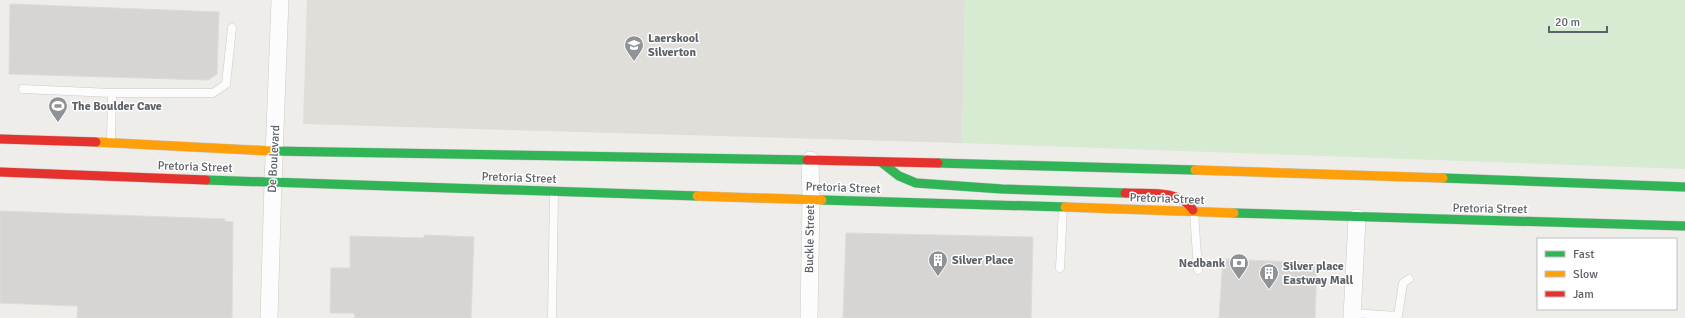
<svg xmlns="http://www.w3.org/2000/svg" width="1685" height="318" font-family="Signika,sans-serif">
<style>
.education{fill:#e0ded8}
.green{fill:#d6ebd2}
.building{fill:#d6d5d3;stroke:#dedbd7}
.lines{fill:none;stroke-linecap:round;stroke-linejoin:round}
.lane-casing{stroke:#cbcbcb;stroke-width:9}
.street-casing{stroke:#cbcbcb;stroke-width:18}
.fast-casing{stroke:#c9caca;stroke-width:10}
.slow-casing{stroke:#c9caca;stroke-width:10}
.jam-casing{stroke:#c9caca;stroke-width:10}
.lane{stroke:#fcfcfc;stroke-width:8}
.street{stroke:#fcfcfc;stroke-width:17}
.fast{stroke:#30b455;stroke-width:9}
.slow{stroke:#ff9f0a;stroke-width:9}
.jam{stroke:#e5322d;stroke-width:9}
.labels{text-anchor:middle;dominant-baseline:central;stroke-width:3;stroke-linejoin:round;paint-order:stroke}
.poi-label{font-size:12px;font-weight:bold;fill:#5d6268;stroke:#fff;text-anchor:start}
.street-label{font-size:12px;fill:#5d6268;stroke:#fff}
</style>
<rect width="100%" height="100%" fill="#eeede9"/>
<!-- education -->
<path class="education" d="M307,0h658l-3,143 -659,-19z"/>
<!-- green -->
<path class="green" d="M965,0h720v169l-723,-26z"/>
<!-- building -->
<path class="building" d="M10,4l209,8 -2,62 -9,6 -199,-6z
M0,211l225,8 -1,2 9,1 -1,96h-155l1,-12 -78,-3z
M846,233l187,4 -2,81h-188z
M424,235l50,2 -3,81h-116l-1,-5h-24l1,-45h19v-32l74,2z
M1223,259l94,4 -2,55h-96z"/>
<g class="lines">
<defs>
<path id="lane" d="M23,89l89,4
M111,141l1,-48h101l13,-9 6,-56
M1194,212l4,58
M1060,268l3,-60
M1352,313l46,3 5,-33 6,-4
M552,318l2,-125"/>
<path id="street" d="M269,318l4,-135 7,-183
M809,318l2,-119 -1,-39
M1352,318l5,-100"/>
<path id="fast" d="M271,151l536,9
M881,162l18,14 17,7 86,6 123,4
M938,163l257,7
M1443,178l242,9
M206,180l491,16
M822,200l243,7
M1234,213l451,13"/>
<path id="slow" d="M96,142l175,9
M1195,170l248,8
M697,196l125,4
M1065,207l169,6"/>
<path id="jam" d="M0,139l96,3
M807,160l131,3
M0,172l206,8
M1125,193c22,1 55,-4 68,17"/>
</defs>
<!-- lane casing -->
<use href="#lane" class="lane-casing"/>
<!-- street casing -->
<use href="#street" class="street-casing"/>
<!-- fast casing -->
<use href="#fast" class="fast-casing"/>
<!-- slow casing -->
<use href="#slow" class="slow-casing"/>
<!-- jam casing -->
<use href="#jam" class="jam-casing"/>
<!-- lane -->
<use href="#lane" class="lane"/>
<!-- street -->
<use href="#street" class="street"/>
<!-- fast -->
<use href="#fast" class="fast"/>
<!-- slow -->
<use href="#slow" class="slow"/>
<!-- jam -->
<use href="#jam" class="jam"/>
</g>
<!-- icons -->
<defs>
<symbol id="school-pin" viewBox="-11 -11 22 30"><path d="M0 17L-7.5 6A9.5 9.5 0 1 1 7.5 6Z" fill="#909395" stroke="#fff"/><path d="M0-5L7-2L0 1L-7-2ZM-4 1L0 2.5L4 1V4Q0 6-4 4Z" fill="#fff"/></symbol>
<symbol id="stadium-pin" viewBox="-11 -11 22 30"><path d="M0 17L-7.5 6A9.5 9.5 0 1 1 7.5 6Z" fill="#909395" stroke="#fff"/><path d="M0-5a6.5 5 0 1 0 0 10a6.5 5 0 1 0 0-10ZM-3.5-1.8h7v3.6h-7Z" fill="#fff"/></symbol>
<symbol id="building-pin" viewBox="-11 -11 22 30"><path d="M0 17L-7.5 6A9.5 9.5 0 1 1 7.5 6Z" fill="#909395" stroke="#fff"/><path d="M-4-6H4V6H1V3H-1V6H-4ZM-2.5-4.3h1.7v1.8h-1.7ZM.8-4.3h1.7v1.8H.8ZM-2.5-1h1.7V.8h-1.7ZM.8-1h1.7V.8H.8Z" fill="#fff"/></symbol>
<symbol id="bank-pin" viewBox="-11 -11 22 30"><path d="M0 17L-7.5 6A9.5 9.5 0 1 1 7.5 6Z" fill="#909395" stroke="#fff"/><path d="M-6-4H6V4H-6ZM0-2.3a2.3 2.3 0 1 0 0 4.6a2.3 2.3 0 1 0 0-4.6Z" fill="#fff"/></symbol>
</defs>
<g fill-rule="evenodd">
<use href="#school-pin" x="623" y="34" width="22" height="30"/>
<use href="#stadium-pin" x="47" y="95" width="22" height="30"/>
<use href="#building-pin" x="927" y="249" width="22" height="30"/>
<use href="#bank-pin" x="1228" y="252" width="22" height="30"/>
<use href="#building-pin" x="1258" y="262" width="22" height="30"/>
</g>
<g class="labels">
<!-- poi labels -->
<g class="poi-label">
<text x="648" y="38">Laerskool<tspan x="648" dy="14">Silverton</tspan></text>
<text x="72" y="106">The Boulder Cave</text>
<text x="952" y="260">Silver Place</text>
<text x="1225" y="263" text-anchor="end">Nedbank</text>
<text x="1283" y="266">Silver place<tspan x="1283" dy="14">Eastway Mall</tspan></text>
</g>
<!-- street labels -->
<g class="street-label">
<text transform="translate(274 159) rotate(-87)">De Boulevard</text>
<text transform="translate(195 167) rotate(2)">Pretoria Street</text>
<text transform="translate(519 178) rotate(2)">Pretoria Street</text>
<text transform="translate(843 188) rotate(2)">Pretoria Street</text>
<text transform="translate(1167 199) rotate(2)">Pretoria Street</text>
<text transform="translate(1490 209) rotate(1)">Pretoria Street</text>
<text transform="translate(810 239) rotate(-89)">Buckle Street</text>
</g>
</g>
<!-- legend -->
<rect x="1537" y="238" width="140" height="72" fill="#ffffff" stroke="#bec0c3"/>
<rect x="1545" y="251" width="20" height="6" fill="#30b455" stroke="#bec0c3"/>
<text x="1573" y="258" font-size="12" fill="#5d6268">Fast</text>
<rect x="1545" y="271" width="20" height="6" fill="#ff9f0a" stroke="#bec0c3"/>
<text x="1573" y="278" font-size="12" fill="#5d6268">Slow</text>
<rect x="1545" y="291" width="20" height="6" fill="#e5322d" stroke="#bec0c3"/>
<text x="1573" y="298" font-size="12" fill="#5d6268">Jam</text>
<!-- scale -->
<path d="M1549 26v6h58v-6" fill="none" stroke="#5d6268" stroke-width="2"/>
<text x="1555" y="26" font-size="12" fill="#5d6268" stroke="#ffffff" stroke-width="3" paint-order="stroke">20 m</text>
</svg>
